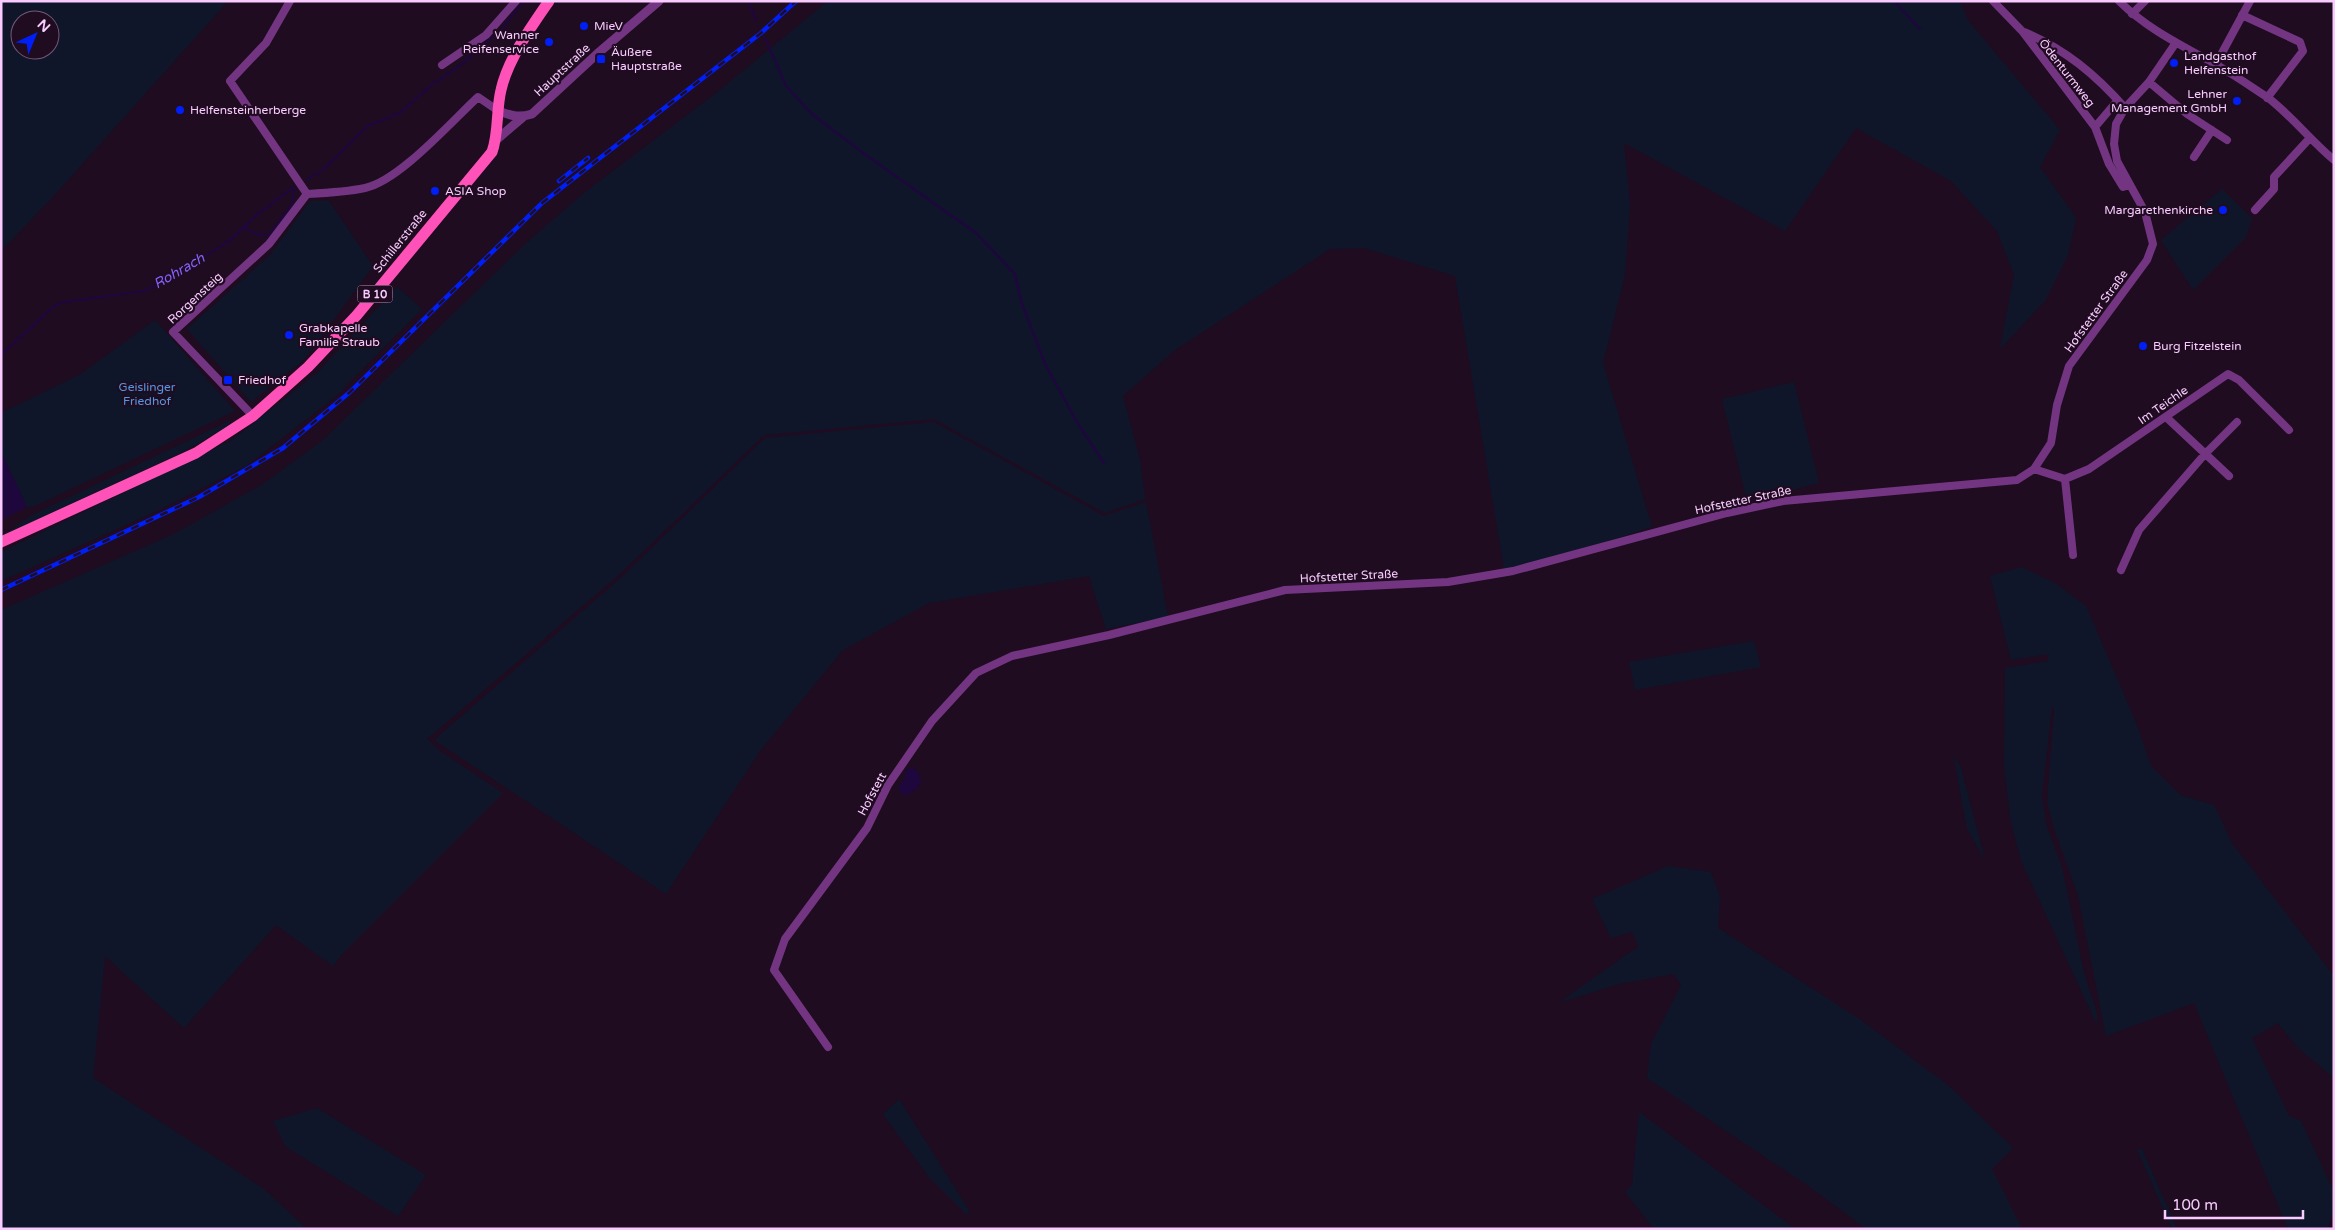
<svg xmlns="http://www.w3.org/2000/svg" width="2335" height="1230" font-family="'Varela Round',sans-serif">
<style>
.green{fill:#0f162a;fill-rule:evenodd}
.water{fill:#1e073d}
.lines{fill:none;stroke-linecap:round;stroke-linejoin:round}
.stream{stroke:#1e073d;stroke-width:2.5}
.minor{stroke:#733581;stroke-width:8}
.tertiary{stroke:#733581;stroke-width:9}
.primary{stroke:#ff52b9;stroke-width:11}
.rail-casing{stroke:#001ff6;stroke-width:4.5}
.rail{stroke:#1f0c20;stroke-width:2.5;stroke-dasharray:8;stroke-linecap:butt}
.poi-dot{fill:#001ff6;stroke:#1f0c20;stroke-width:2}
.labels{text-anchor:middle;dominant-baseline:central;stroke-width:4.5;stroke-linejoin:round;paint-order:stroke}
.shield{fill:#1f0c20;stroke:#b892bc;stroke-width:1}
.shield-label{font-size:11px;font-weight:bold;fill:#f9cbff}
.poi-label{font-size:12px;fill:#f9cbff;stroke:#1f0c20;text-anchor:start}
.street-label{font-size:12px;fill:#f9cbff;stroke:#1f0c20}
.park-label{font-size:12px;fill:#5497e2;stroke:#1f0c20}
.water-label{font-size:14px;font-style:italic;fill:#8661ff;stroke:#1f0c20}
</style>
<rect width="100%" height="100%" fill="#1f0c20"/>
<!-- green -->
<path class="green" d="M1,1h227l-177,198 -50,52zM20,20h30v30h-30z
M828,1h1132l7,18 93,111 -20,37 36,51 -8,37 -23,46 -45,48 14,-74 -17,-44 -46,-50 -95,-53 -71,103 -161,-88 6,63 -5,69 -22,88 49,164 -112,36 -36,6 -49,-293 -91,-28 -34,1 -155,101 -52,46 17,64 5,39 -40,14 -171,-94 -170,16 -142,137 -195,167 13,12 63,42 -161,161 -9,12 -57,-41 -92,103 -79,-72 -12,122 171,111 43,40h-306v-619l173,-76 89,-50 60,-44 201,-195 60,-52 131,-99z
M2222,189l30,30 -6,18 -53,53 -32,-50z
M310,201h19l44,65 -68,93 -54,43 -64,-73 83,-74z
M397,287l25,22 -88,89 -88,68 -87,44 -158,71v-29l231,-112 85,-67z
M155,320l80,91 -200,95 -8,1 -26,-55v-39l80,-39z
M1794,382l25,101 -72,18 -25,-102z
M229,421l2,3 -48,28 -180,83 29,-20z
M934,422l170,94 42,-14 22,115 -62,12 -17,-53 -160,27 -86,47 -83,101 -94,143 -232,-154 191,-166 140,-136z
M2022,567l36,18 28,21 51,119 14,41 29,29 34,10 18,38 102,133v102l-37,-31 -19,-24 -26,15 37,78 12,5 33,71v19l-7,18h-39l-94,-226 -88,33 -28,-141 -24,-66 -7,-27 7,-91 -2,-5 -10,89 4,29 16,43 22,106 13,40v12l-75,-162 -11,-40 -7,-57 1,-98 43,-7 1,-7 -38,6 -21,-84z
M1754,641l7,26 -126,23 -6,-28z
M1953,753l8,15 24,92 -18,-31z
M1668,866l43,6 9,25 -2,31 143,92 87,65 65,63 -21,21 30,60h-155l-60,-44 -160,-107 4,-34 30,-59 -7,-11 -55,10 -61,19 81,-57 -7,-14 -21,6 -19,-39z
M899,1099l71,113 -4,2 -38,-38 -45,-62z
M317,1108l109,67 -28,41 -112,-69 -13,-26z
M1639,1112l156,117h-141l-29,-37 7,-7z
M2142,1149l35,80h-5l-35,-79z"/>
<!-- water -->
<path class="water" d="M1,452l26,55 -26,13z
M912,767l7,6 2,10 -9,10 -10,2 -4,-9 7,-7v-8z"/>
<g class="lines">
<!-- stream -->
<path class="stream" d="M748,1l8,19
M1894,1l26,28
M765,38l21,48 27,29 50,38 113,80 39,41 6,27 24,63 33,60 26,39
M307,180l19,-13 41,-41 33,-13 29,-26 33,-23 38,-33 24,-30
M244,228l15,7h10l23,-30 2,-16
M1,355l52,-48 10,-5 82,-11 83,-49 31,-29 35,-26"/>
<!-- minor -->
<path class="minor" d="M290,1l-24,42 -36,38 77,113
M1993,1l30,31 72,95 14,37 14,23 7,-2
M2119,1c28,28 62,44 96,63 18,10 35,22 52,33 24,18 43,43 67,63
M2132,14l13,-13
M2242,15l58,27 3,9 -36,47
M2024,32c41,17 72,43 101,76
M2216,64l34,-63
M442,65l44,-30 30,-34
M2149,82l38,32 40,26
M2095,127l23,-27
M2194,157l18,-27
M307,194c19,-1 39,-2 58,-6 34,-7 86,-66 113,-91l19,13
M2255,210l19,-21v-12l35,-38
M253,416l-80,-84 96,-88 38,-50
M2166,417l63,59
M2034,469l31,10 24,-10 139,-95 11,6 50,50
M2065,479l8,76
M2121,570l18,-40 66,-76 32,-32
M828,1047l-54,-77 11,-31 82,-111 21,-43 44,-64 44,-48 36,-17 97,-21 176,-45 163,-8 65,-11 214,-58 56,-12 234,-21 17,-11 17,-26 6,-38 12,-39 78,-106 6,-16 -8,-32 -28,-51 -3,-17 2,-20 9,-16 24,-26 26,-38"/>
<!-- tertiary -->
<path class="tertiary" d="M497,110c13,6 22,8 35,4l65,-60 62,-53
M495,141l28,-24"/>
<!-- primary -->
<path class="primary" d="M1,542l195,-89 57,-37 55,-49 49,-52 135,-163c7,-19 4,-42 9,-62 7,-31 30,-63 48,-89"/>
<defs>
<path id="rail" d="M559,181l29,-23
M1,590l198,-93 84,-49 67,-56 192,-189 219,-170 35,-32"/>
</defs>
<!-- rail casing -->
<use href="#rail" class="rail-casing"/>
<!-- rail -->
<use href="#rail" class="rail"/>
</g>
<!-- markers -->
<g class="poi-dot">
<circle cx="584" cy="26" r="5"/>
<circle cx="549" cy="42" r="5"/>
<rect x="596" y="54" width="10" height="10" rx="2.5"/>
<circle cx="2174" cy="63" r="5"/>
<circle cx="2237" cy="101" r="5"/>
<circle cx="180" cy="110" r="5"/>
<circle cx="435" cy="191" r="5"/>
<circle cx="2223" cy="210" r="5"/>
<circle cx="289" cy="335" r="5"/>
<circle cx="2143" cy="346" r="5"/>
<rect x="223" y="375" width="10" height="10" rx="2.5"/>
</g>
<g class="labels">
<!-- shield labels -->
<rect class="shield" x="357.5" y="285.5" width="35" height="17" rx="4"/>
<g class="shield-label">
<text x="375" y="294">B 10</text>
</g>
<!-- poi labels -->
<g class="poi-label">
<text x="594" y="26">MieV</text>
<text x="539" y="35" text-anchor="end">Wanner<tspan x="539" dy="14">Reifenservice</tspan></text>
<text x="611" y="52">Äußere<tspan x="611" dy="14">Hauptstraße</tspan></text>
<text x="2184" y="56">Landgasthof<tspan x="2184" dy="14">Helfenstein</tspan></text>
<text x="2227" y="94" text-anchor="end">Lehner<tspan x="2227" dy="14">Management GmbH</tspan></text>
<text x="190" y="110">Helfensteinherberge</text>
<text x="445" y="191">ASIA Shop</text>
<text x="2213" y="210" text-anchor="end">Margarethenkirche</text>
<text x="299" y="328">Grabkapelle<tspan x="299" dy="14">Familie Straub</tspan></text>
<text x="2153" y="346">Burg Fitzelstein</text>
<text x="238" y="380">Friedhof</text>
</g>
<!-- street labels -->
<g class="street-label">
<text transform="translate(562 70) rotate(-43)">Hauptstraße</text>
<text transform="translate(2067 73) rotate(52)">Ödenturmweg</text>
<text transform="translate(400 241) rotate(-51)">Schillerstraße</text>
<text transform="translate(195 298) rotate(-43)">Rorgensteig</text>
<text transform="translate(2096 311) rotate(-54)">Hofstetter Straße</text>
<text transform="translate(2163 405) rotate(-35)">Im Teichle</text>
<text transform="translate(1743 500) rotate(-12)">Hofstetter Straße</text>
<text transform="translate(1349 576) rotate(-3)">Hofstetter Straße</text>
<text transform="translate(872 794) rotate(-62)">Hofstett</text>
</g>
<!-- park labels -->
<g class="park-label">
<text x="147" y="387">Geislinger<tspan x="147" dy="14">Friedhof</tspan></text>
</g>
<!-- water labels -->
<g class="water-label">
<text transform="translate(179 271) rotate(-30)">Rohrach</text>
</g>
</g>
<!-- border -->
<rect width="2335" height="1230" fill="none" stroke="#f9cbff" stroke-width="5"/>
<!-- north arrow -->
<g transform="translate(35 35) rotate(44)"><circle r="24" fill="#1f0c20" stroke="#765879"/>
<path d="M0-4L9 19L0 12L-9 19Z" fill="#001ff6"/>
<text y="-8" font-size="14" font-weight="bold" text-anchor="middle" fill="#f9cbff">N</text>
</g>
<!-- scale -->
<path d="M2165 1210v8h138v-8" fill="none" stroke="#f9cbff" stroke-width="2.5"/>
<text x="2172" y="1210" font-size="15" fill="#f9cbff" stroke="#1f0c20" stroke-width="4" paint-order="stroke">100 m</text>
</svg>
